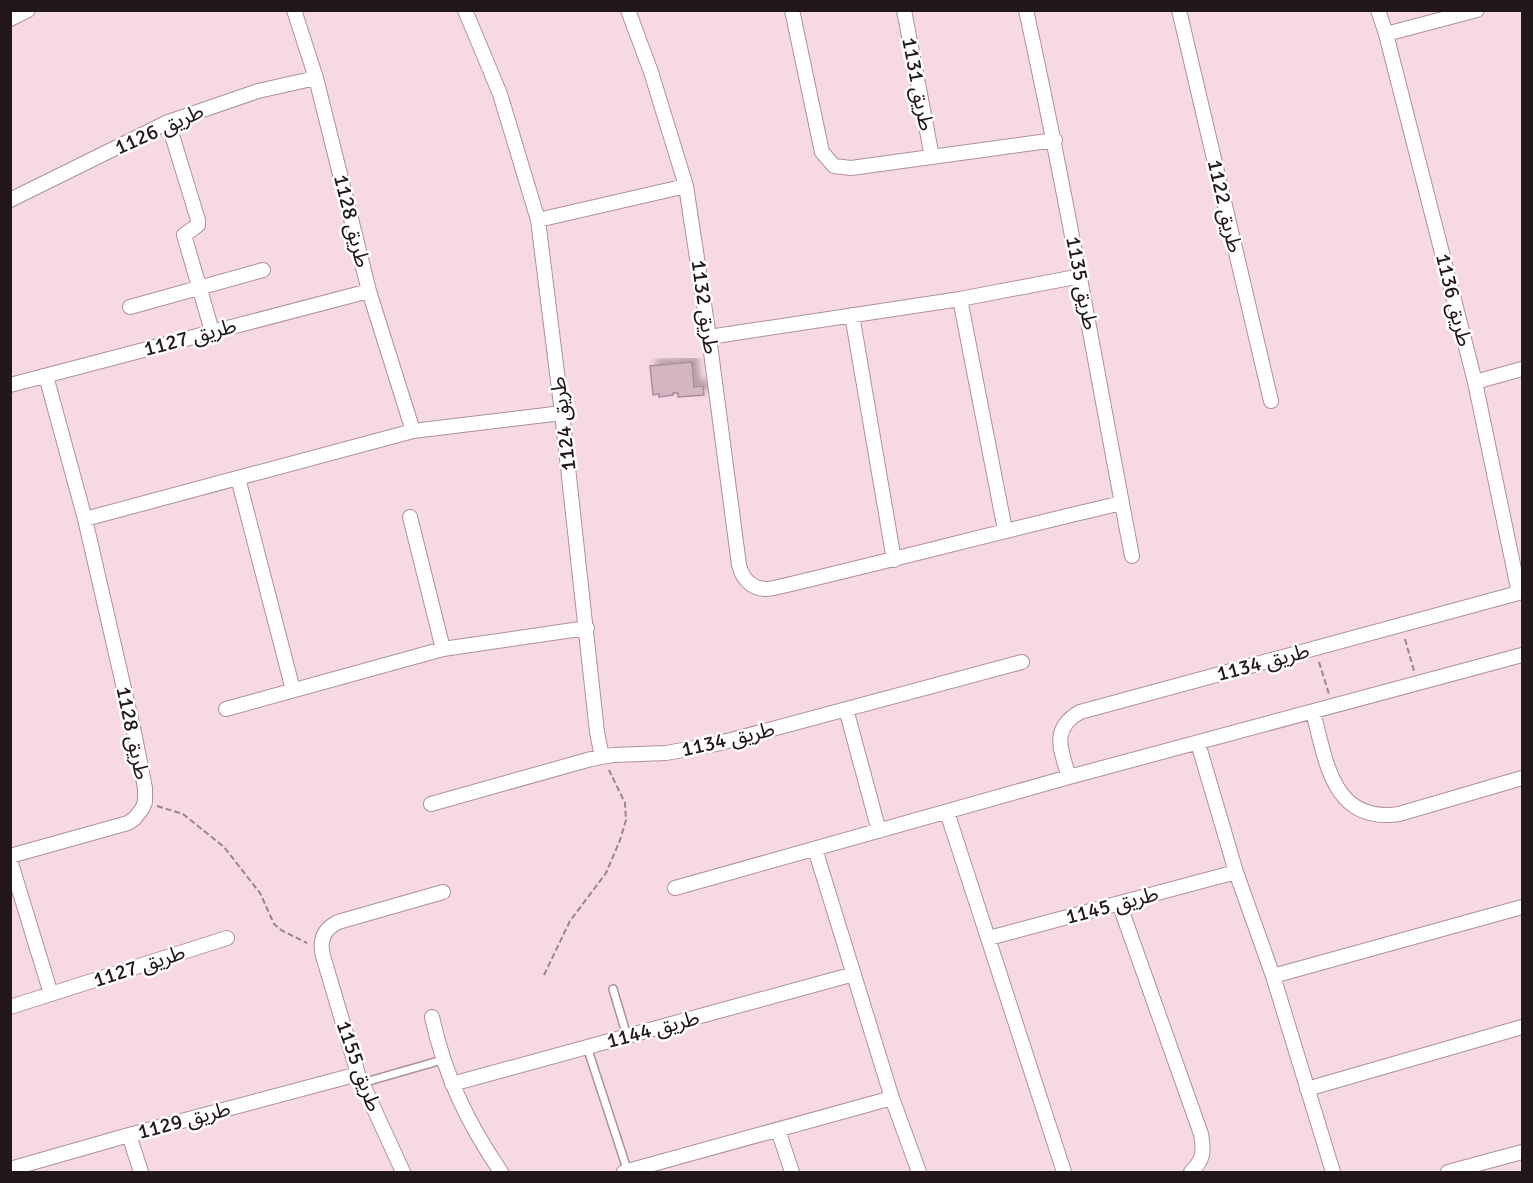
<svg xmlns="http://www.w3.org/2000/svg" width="1533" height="1183" font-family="Signika,'Noto Sans Arabic',sans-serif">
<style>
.building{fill:#d4b6c3;stroke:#a98c99;stroke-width:1.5;filter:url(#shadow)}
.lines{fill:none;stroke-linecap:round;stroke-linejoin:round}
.lane-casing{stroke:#ae919e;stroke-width:10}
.street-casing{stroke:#ae919e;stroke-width:16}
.path{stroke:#9a848d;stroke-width:2;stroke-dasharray:6 3;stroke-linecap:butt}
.lane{stroke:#fff;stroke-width:7}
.street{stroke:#fff;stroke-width:14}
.labels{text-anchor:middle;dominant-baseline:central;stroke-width:5;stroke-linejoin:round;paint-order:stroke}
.street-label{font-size:21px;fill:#21171c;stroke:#fff}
</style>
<defs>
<filter id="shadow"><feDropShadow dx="5.5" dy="-5.5" stdDeviation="3" flood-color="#0004"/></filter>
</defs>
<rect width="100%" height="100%" fill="#f7d8e5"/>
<!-- building -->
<path class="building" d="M692,362l2,25 9,-1 1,9 -26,2v-4h-5v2l-14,2v-3l-6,1 -3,-29z"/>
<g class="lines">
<defs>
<path id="lane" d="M613,989l14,47
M587,1047l41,125
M362,1083l80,-23"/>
<path id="street" d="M294,10l22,68 53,213 44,140
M465,10l35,84 38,126 24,193 35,319 5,25
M628,10l23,62 35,114 23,151 30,228c4,17 17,27 35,23 116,-27 231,-58 348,-85
M792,10l30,142 12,14 17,2 204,-28
M904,10l28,147
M1026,10c40,182 71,364 106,546
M1179,10l92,391
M1378,10l8,24 89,348 44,211
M10,19l18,-9
M1386,34l91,-24
M168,122l30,98v5l-14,10 28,96
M10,200l158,-78 90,-31 58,-13
M538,220l148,-34
M960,299l45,231
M130,307l133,-37
M852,315l42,245
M709,337l251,-38 121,-23
M1475,382l47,-13
M10,385l359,-94
M238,478l55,212
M410,517l33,132
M85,519l328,-88 149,-18
M226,709l217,-60 144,-21
M846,709l33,122
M1313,712c13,48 19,112 86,102l123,-36
M1198,743l38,129 37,104 60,196
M1069,777c-8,-27 -19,-48 11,-65l442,-120
M431,804l160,-45 22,-4 53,-2 50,-9 306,-82
M947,812l117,360
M815,849l77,249 27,74
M10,856l118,-33 6,-4 8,-10 3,-7v-14l-11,-56 -49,-213 -39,-143
M10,860l41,134
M675,888l394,-111 453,-122
M1119,903l82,231c3,18 3,25 -10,38
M989,938l247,-66
M1273,976l249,-69
M10,1007l217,-69
M432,1017c13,59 35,105 69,155
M452,1084l402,-110
M1307,1089l215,-62
M778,1130l14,42
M129,1135l12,37
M10,1169l119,-34 229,-61
M403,1172l-45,-98 -35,-118c-4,-16 1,-27 15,-34l105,-30
M624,1172l268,-74
M1448,1172l74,-20"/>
</defs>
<!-- lane casing -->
<use href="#lane" class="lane-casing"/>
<!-- street casing -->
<use href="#street" class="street-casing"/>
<!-- path -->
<path class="path" d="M1405,639l9,32
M1319,662l10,32
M157,806l26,8 41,33 36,46 14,31 7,6 26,13
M544,975l26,-54 36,-48 14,-33 6,-20 -1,-17 -16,-33"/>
<!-- lane -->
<use href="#lane" class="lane"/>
<!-- street -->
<use href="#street" class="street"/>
</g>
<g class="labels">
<!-- street labels -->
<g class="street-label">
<text transform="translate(918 84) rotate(79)">طريق 1131</text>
<text transform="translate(159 129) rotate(-24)">طريق 1126</text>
<text transform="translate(1225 206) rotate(77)">طريق 1122</text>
<text transform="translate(352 221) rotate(76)">طريق 1128</text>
<text transform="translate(1082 283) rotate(79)">طريق 1135</text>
<text transform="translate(1454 300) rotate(76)">طريق 1136</text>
<text transform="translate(705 307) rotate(82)">طريق 1132</text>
<text transform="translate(190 337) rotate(-15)">طريق 1127</text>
<text transform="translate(563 424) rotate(-97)">طريق 1124</text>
<text transform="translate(1263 662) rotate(-15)">طريق 1134</text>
<text transform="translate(133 733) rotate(78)">طريق 1128</text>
<text transform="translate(728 739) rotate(-13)">طريق 1134</text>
<text transform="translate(1112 905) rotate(-15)">طريق 1145</text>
<text transform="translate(139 966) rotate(-18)">طريق 1127</text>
<text transform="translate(653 1029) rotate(-15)">طريق 1144</text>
<text transform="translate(359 1066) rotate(70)">طريق 1155</text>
<text transform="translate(184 1120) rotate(-15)">طريق 1129</text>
</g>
</g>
<!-- border -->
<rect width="1533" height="1183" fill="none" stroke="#21171c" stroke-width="24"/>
</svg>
